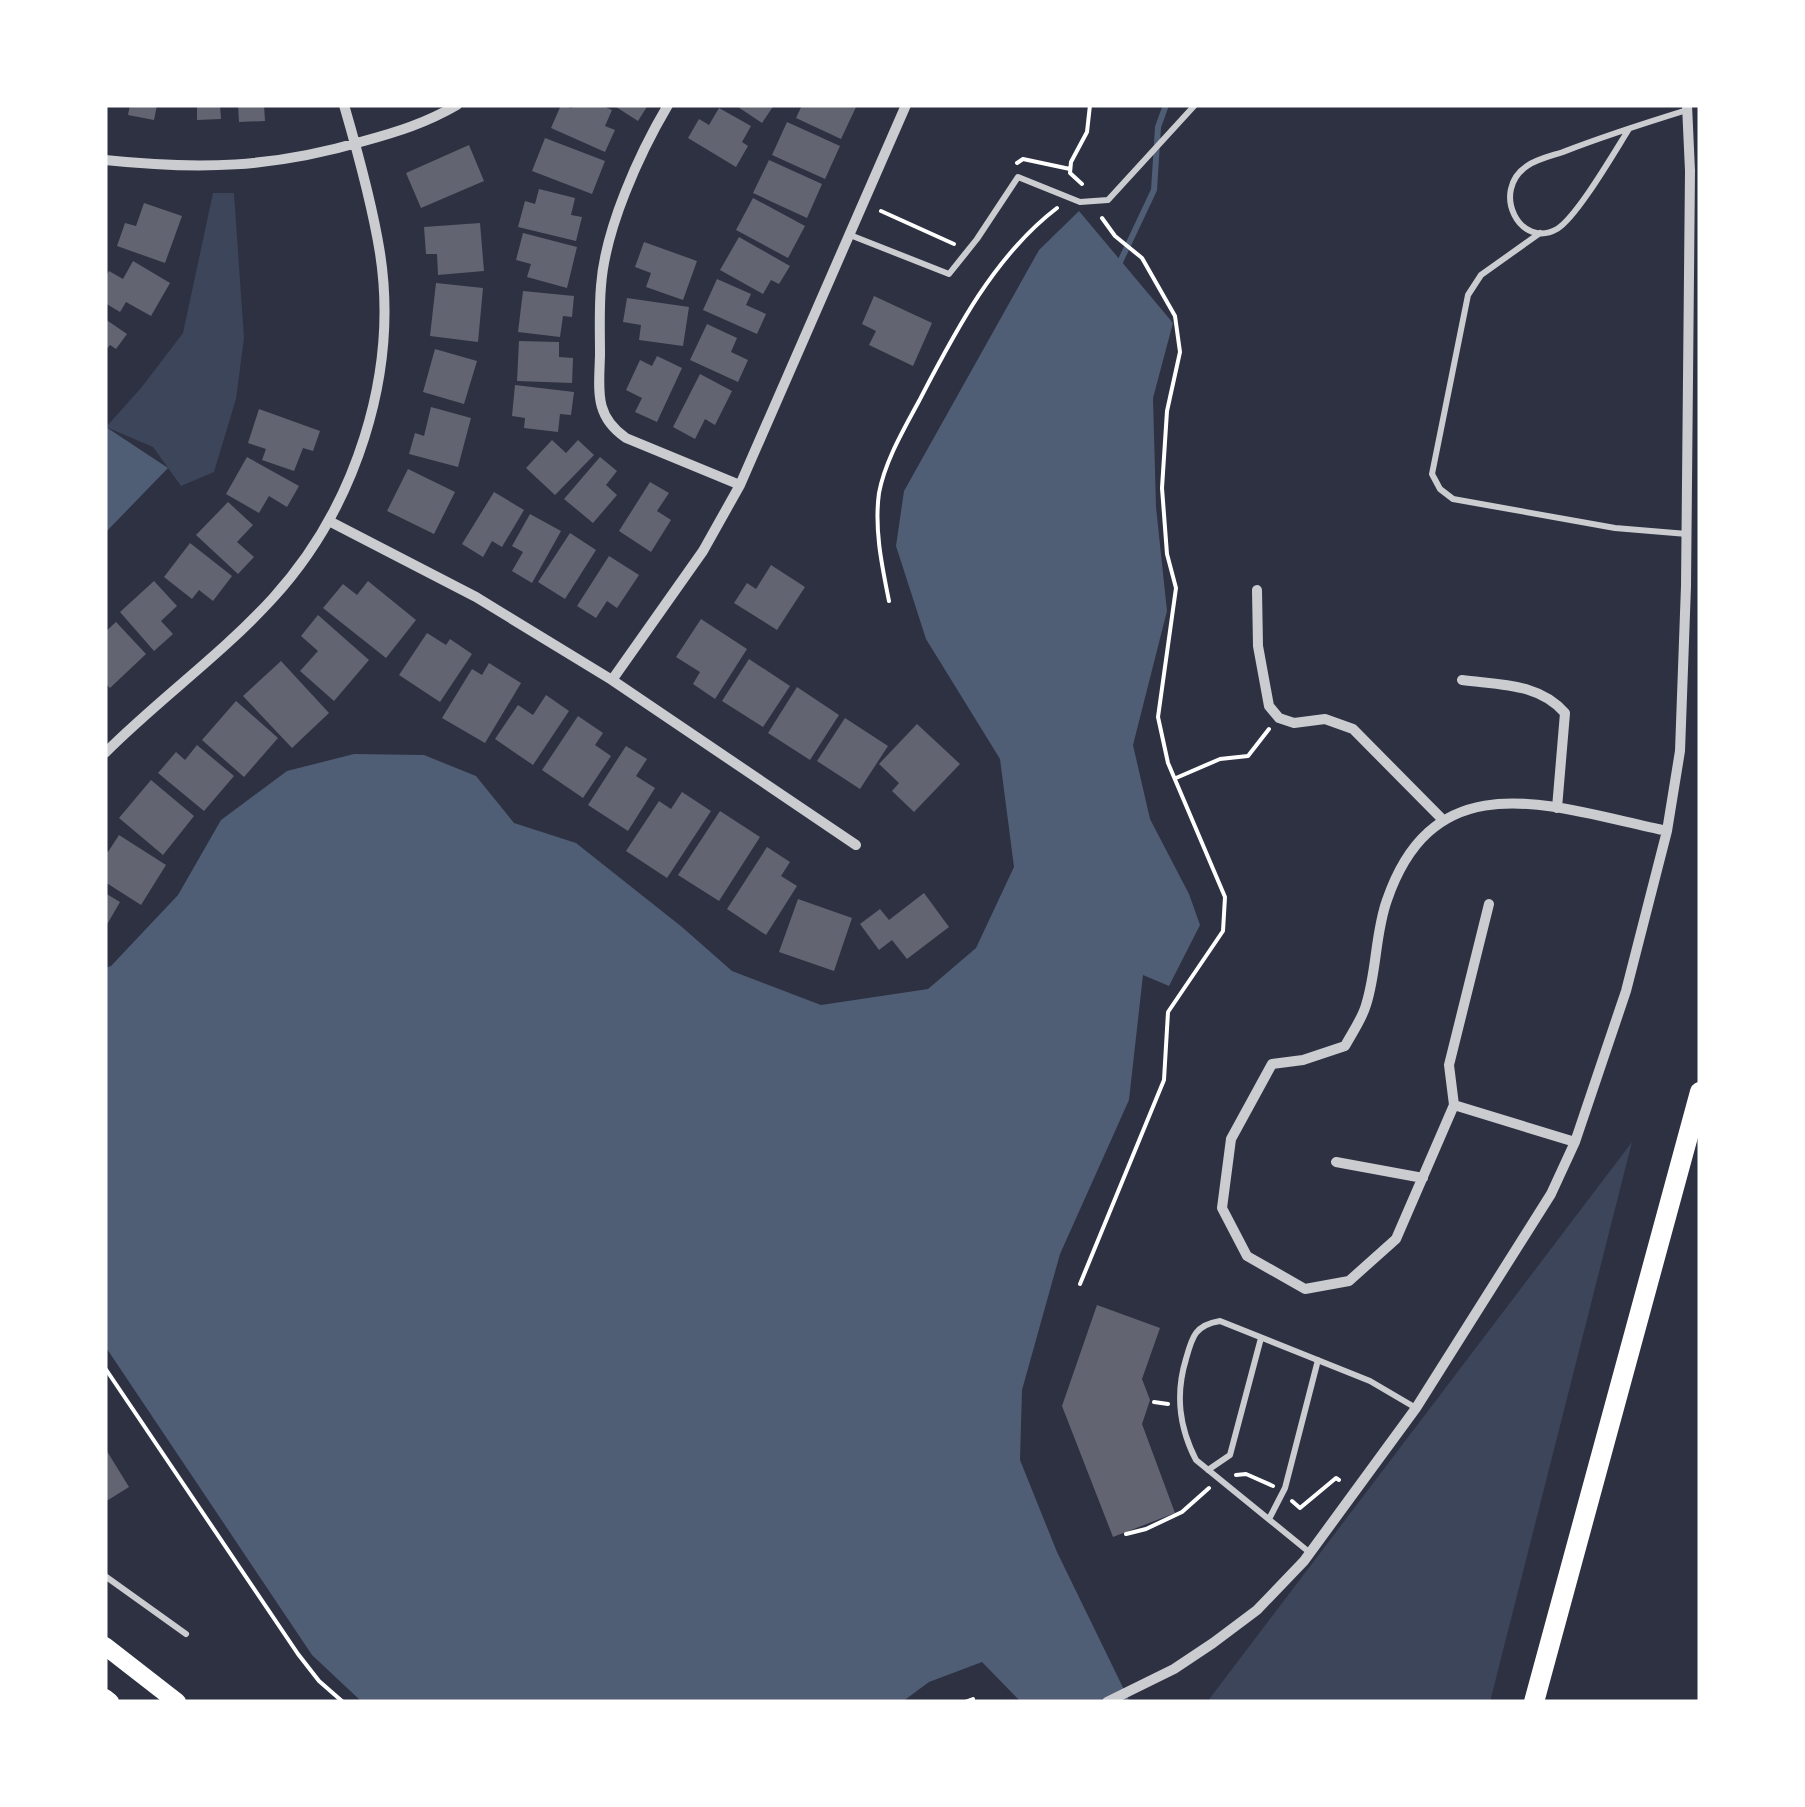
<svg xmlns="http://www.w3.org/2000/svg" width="1805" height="1807" font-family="Quicksand,sans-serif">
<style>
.green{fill:#3c4559}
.water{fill:#4f5d75}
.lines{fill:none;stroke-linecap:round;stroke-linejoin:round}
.stream{stroke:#4f5d75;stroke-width:6}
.building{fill:#626471}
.path{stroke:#fff;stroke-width:4}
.service{stroke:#caccd0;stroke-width:6}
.minor{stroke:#caccd0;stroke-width:10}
.secondary{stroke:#fff;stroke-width:18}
.primary{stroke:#fff;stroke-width:20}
</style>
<rect width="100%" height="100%" fill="#2d3142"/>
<!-- green -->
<path class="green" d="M213,193h21l10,145 -8,61 -22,73 -33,14 -28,-39 -47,-20 35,-39 42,-55z
M1632,1142l-142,560h-283z"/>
<!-- water -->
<path class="water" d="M1079,211l94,112 -20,75 3,109 11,104 -34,134 17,74 39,75 11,31 -31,61 -26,-11 -14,125 -69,154 -38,136 -2,70 37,92 73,150h-109l-39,-40 -53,20 -27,20h-540l-50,-47 -207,-309v-378l6,-2 67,-71 43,-75 66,-49 67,-17 70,1 52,21 38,47 62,20 106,84 50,44 89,34 107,-16 48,-41 38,-81 -14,-108 -74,-120 -30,-93 8,-55 135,-241z
M106,427l62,41 -63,65v-105z"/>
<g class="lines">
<!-- stream -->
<path class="stream" d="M1120,262l34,-72 4,-63 8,-22"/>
</g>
<!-- building -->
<path class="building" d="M130,105h27l-3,15 -26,-5z
M197,105h23l1,14 -24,1z
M238,105h26l1,16 -26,1z
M561,105l11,3 2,-3h27l11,5 -7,16 10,4 -10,22 -54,-24z
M613,105h35l-10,16z
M735,105h39l-12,18z
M802,105h55l-16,34 -45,-21z
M719,108l32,18 -9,16 6,4 -12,21 -48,-29 11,-19 10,6z
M787,122l53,24 -15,33 -53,-24z
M545,138l60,23 -13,33 -60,-23z
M469,145l15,36 -63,27 -15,-35z
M769,160l53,24 -15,34 -54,-25z
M539,189l36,9 -4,17 11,2 -6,24 -58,-14 7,-26 10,3z
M753,198l52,28 -17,32 -52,-28z
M144,203l38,13 -17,47 -48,-17 8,-23 11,3z
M480,223l4,48 -46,4 -1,-21h-11l-2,-27z
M523,233l54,14 -10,41 -40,-11 4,-13 -15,-4z
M739,237l51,29 -11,18 -8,-4 -8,14 -43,-24z
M644,242l53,19 -14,39 -37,-13 5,-14 -16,-6z
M133,261l37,22 -19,33 -25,-14 -6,10 -15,-9v-26l4,-6 14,8z
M717,279l34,15 -5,11 20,9 -9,20 -54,-24z
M436,283l47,5 -5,54 -48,-6z
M523,291l51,5 -2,21 -9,-1 -3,21 -42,-5z
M874,296l58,27 -19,43 -44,-21 7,-14 -14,-7z
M627,298l62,9 -6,39 -44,-6 2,-15 -18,-3z
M105,319l22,15 -11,15 -6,-4 -5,6z
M707,324l30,14 -6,14 17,8 -10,22 -48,-22z
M519,341l40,1v15l14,1 -1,25 -55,-2z
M435,349l42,12 -13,43 -41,-12z
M657,356l25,12 -25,54 -22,-10 7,-14 -16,-8 14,-30 12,6z
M700,374l32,17 -17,34 -10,-6 -10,20 -22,-12z
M515,385l59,7 -3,23 -11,-1 -2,18 -34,-4 1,-10 -13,-2z
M431,407l40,11 -13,49 -49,-13 6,-21 9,3z
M259,409l61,22 -7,20 -10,-3 -9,23 -32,-11 4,-11 -18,-6z
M552,440l14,13 12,-13 16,15 -39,40 -29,-27z
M247,457l52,29 -12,21 -18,-11 -10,17 -33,-19z
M600,457l17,14 -11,14 11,10 -24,28 -29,-24z
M408,469l47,23 -21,42 -47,-23z
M650,482l19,11 -12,18 14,9 -20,32 -32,-21z
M494,492l30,18 -22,37 -10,-6 -9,16 -21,-13z
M228,502l25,23 -16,17 17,15 -16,17 -42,-39z
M530,514l31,17 -29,52 -20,-12 11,-19 -11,-6z
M570,533l26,17 -31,49 -27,-17z
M190,543l42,33 -19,25 -14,-11 -7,9 -28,-22z
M609,556l30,19 -22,33 -10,-7 -11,17 -19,-12z
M771,565l34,22 -28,43 -43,-27 13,-20 9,6z
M154,581l23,25 -16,15 12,13 -19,17 -34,-39z
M368,581l48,39 -30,38 -63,-50 20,-24 14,11z
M318,615l51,45 -35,41 -34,-30 18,-20 -17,-15z
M701,619l46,30 -32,50 -22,-15 7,-12 -24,-15z
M116,622l30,32 -36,34 -5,-5v-51z
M427,633l19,12 4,-6 22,15 -32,48 -41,-27z
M749,659l41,27 -27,41 -41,-26z
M281,661l48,52 -37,35 -49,-52z
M489,663l32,20 -36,60 -43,-25 30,-49 10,6z
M797,687l42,28 -29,45 -42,-27z
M546,695l23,16 -36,54 -38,-26 23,-34 15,10z
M236,701l42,37 -34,39 -42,-37z
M578,716l25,17 -8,12 16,11 -28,42 -41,-28z
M845,718l43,28 -28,43 -43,-28z
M917,724l43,40 -46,48 -22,-21 7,-8 -20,-19z
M197,745l37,31 -30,35 -46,-38 18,-21 9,8z
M626,746l21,13 -11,17 19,12 -27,43 -40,-26z
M151,780l43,36 -31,39 -44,-37z
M682,792l29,19 -44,67 -41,-27 33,-50 12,8z
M720,811l40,26 -41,64 -41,-26z
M119,835l47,30 -25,40 -36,-23v-32l3,2z
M767,847l23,15 -9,14 16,10 -31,49 -39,-26z
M105,893l15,9 -15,26z
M924,893l25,34 -42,32 -15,-19 -13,10 -19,-26 20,-15 9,11z
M798,899l54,19 -18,53 -55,-19z
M1097,1305l63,23 -18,51 8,21 -8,24 33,89 -62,24 -51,-131z
M105,1448l24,39 -24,15z"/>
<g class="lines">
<!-- path -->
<path class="path" d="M1017,163l6,-4 47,10
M1082,184l-12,-11 1,-11 16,-30 3,-27
M881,211l73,33
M889,601c-7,-35 -15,-72 -10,-108 6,-32 25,-64 40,-92 36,-69 75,-145 138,-193
M1176,778l44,-19 28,-3 21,-27
M1080,1284l84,-204 4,-68 55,-81 2,-34 -57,-134 -10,-46 18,-129 -9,-34 -5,-66 5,-77 13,-59 -5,-36 -33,-58 -27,-22 -13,-18
M105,1368l193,286 21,27 24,21
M1154,1402l14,2
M1236,1475l10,-1 27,12
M1292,1501l8,7 36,-30 3,2
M1126,1534l20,-5 36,-17 27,-24
M965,1702l8,-3"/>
<!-- service -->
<path class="service" d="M1629,129c-14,22 -52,88 -72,100 -37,21 -67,-38 -30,-63 10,-7 24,-10 36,-14 41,-16 82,-29 124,-42
M1540,233l-59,42 -13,20 -36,179 8,15 13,10 162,29 72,6
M850,235l99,39 28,-35 41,-62 62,25 28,-2 87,-95
M1208,1470l22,-15 31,-117
M1269,1519l16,-31 33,-128
M1309,1552l-113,-92c-17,-33 -21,-65 -10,-101 6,-22 9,-34 34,-38l150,60 46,27
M105,1576l81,58"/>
<!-- minor -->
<path class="minor" d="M668,105c-29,49 -63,124 -67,181 -2,23 -1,46 -1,69 -1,36 -6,61 26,83l114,47
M105,160c95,10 167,8 259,-19 33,-9 62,-18 93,-36
M329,521l147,76 136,83 244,165
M1257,590l1,56 11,60 10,12 15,5 31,-4 28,10 90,91
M612,680l91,-129 37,-66 166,-380
M1462,680c38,5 77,3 103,33l-8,95
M105,753c54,-54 116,-98 168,-155 82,-90 126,-223 107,-345 -8,-50 -22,-100 -36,-148
M1454,1105l-58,134 -47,42 -44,8 -58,-33 -25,-48 9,-69 41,-75 31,-4 42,-14c7,-13 17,-27 21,-41 11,-34 9,-72 21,-105 49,-142 168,-92 280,-69
M1454,1105l-5,-40 40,-161
M1454,1105l121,37
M1336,1162l87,16
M1107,1702l67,-33 39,-26 44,-33 47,-49 112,-153 135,-214 24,-52 51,-151 41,-160 13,-80 6,-165 4,-415 -3,-66"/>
<!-- secondary -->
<path class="secondary" d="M105,1646l72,56
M105,1698l5,4"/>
<!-- primary -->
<path class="primary" d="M1534,1702l166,-610"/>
</g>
<!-- border -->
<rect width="1805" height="1807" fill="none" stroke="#ffffff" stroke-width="215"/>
</svg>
